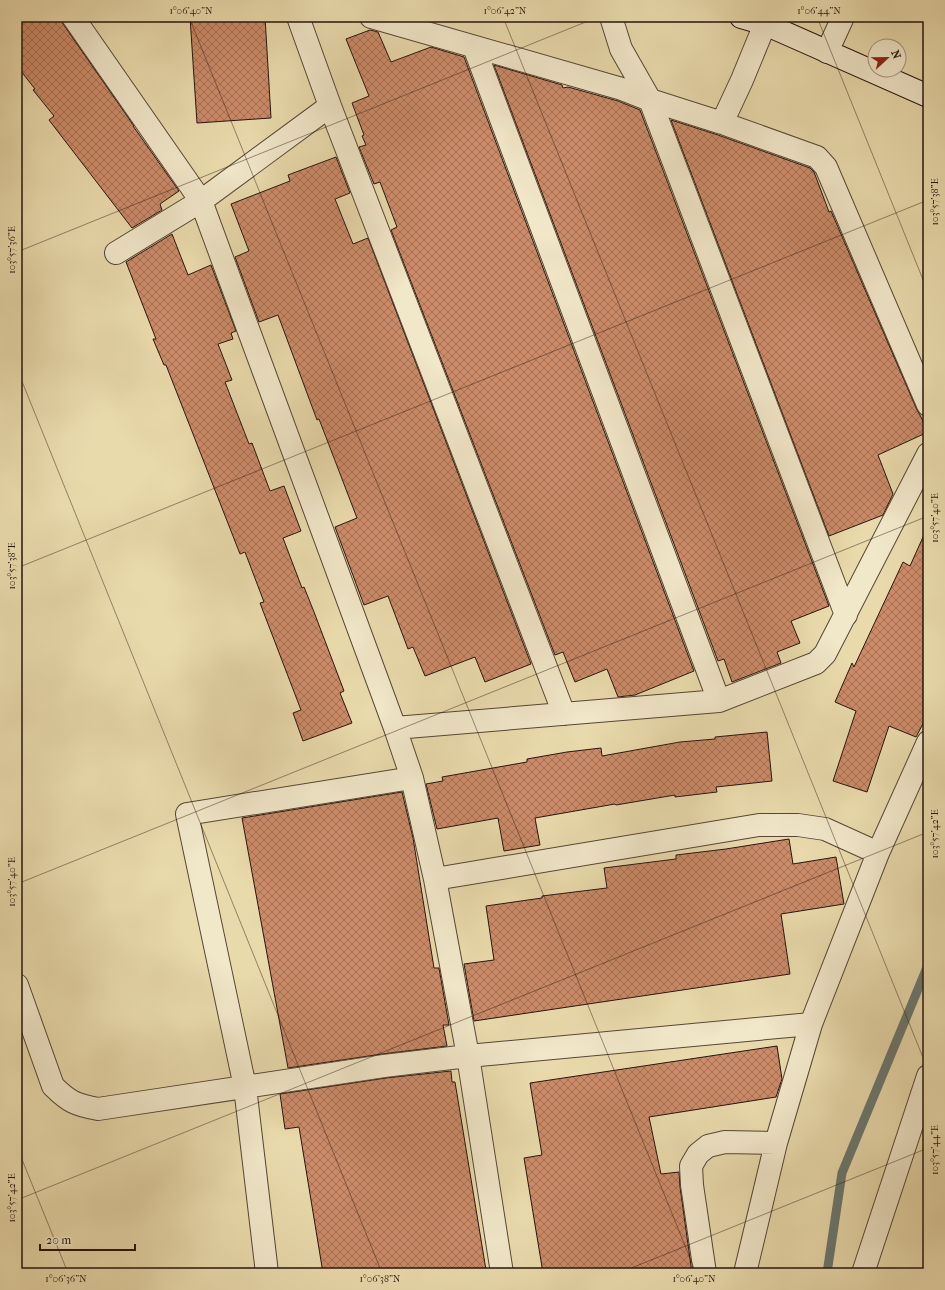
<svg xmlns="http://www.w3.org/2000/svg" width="945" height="1290" font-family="'IM FELL French Canon',serif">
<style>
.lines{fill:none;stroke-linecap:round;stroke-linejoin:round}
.stream{stroke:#6b7870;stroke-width:9}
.building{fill:url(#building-cross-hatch);stroke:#25150e}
.street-casing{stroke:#564636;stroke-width:24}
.secondary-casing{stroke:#25150e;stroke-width:24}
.street{stroke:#f1e7c9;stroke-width:22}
.secondary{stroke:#f1e7c9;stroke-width:22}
.ticks{fill:none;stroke:#25150e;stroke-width:1;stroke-opacity:0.45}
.neatline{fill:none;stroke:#25150e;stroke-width:1.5}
.ticks-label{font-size:10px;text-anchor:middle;fill:#25150e}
</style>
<defs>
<pattern id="building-cross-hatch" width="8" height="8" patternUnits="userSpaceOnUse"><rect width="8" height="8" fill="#cc8b69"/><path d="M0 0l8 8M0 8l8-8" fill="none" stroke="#a57055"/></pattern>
</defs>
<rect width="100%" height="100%" fill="#e9daac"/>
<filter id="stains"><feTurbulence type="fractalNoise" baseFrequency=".005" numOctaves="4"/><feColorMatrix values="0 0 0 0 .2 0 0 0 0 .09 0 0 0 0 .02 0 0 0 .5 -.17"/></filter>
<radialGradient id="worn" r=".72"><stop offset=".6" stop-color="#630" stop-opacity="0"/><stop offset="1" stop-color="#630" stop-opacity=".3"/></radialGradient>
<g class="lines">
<!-- stream -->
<path class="stream" d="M827,1273l15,-100 86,-208"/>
</g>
<!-- building -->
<path class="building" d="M17,17h42l2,3 2,4 71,102h-1l46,65 -19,13 2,6 -30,18 -83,-108 5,-4 -21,-26 2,-1 -18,-23z
M190,17h75l6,101 -74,5z
M370,30l8,2 13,30 40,-15 33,10 230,614 -59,24 -17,2 -11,-28 -32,13 -12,-30 -8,3 -164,-425 6,-3 -17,-45 -6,2 -15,-37 7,-2 -4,-9 2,-1 -12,-32 17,-7 -23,-57z
M494,65l68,20 1,3 5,-1 50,14 22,9 189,496 -38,15 9,22 -23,9 4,11 -49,19 -8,-23 -6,2z
M671,120l47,15 92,33 4,4 15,40 2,-1 86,199 3,5 8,17 -50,23 15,39 -10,21 -54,21z
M336,157l14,36 -15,6 18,45 15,-6 163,426 -46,18 -10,-25 -50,19 -12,-29 -5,2 -20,-53 -24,9 -29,-78 22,-9 -38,-99 -2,1 -39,-105 -19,7 -24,-65 14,-6 -18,-47 59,-23 -2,-6z
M172,234l16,41 23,-10 25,66 -5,2 2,6 -15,5 14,36 -7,2 24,62 3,-1 18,48 14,-5 17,45 -18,7 19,50 2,-1 10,25 30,79 -4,2 12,30 -49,18 -10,-28 8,-3 -41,-107 4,-1 -19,-50 -5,2 -74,-189h-2l-11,-26h3l-30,-77z
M928,526v188l-12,23 -27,-11 -22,66 -34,-11 23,-70 -21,-9 17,-39 2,4 49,-105 7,4z
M767,732l5,49 -56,6 1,5 -42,5v-2l-59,10 -1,-1 -80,14 5,27 -36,6 -6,-33 -61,11 -11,-45 17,-3 -1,-4 85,-15v-3l40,-7 34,-4 1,8 78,-14 35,-3v-2z
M402,792l11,46 21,130h5l10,57h-6l4,21 -65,8 -94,14 -46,-250z
M789,839l4,25 43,-7 8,47 -63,10 9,60 -316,47 -10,-57 30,-4 -8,-54 56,-8v-2l65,-8 -3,-20 72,-9v-4l50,-6z
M777,1046l5,33 -6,18 -127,20 12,57 18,-2 1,15 12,86h-149l-19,-115 18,-3 -12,-72z
M451,1071l1,11h3l31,188 -18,3h-145l-24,-146 -14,2 -5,-35 106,-16z"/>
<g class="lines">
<defs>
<path id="street" d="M73,17l128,184 194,527 324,-27 97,-38 9,-9 103,-200
M298,17l32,89 234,608
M371,17l251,72 28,11 72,23 95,34 9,10 102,238
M611,17l10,32 29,51 196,515
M474,47l245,654
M827,52l16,-35
M722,123l20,-43 23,-56
M116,253l85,-52 129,-95
M395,728l17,50 23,101 33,177 34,217
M435,879l324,-54h39l27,4 53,24
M17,985l36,101c16,16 23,19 45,23l286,-43 84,-10 343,-32
M267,1273l-22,-186 -58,-273 225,-36
M705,1273l-13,-88 -1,-19 7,-12 10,-8 17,-4 51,1
M745,1273l31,-130 35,-119 67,-171 50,-111
M863,1273l65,-197"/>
<path id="secondary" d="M741,17l24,7 163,72"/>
</defs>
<!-- street casing -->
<use href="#street" class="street-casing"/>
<!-- secondary casing -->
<use href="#secondary" class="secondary-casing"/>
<!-- street -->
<use href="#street" class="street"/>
<!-- secondary -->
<use href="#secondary" class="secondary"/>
</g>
<!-- ticks -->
<path class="ticks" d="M189,17l507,1256M503,17l425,1053M817,17l111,275M17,252l581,-235M17,369l365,904M17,568l911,-368M17,884l911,-368M17,1147l51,126M17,1200l911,-368M619,1273l309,-125"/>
<!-- margin -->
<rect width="945" height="1290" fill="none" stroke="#e9daac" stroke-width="44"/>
<!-- north arrow -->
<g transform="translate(887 58) rotate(68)"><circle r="19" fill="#f1e7c9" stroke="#9f937e"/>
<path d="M0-3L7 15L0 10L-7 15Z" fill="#8f2418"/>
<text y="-6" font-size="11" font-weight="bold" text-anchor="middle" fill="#25150e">N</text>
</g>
<!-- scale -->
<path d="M40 1244v6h95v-6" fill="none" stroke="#25150e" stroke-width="2"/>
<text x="46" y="1244" font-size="12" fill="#25150e" stroke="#f1e7c9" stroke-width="3" paint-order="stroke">20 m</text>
<rect x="22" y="22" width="901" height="1246" class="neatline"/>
<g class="ticks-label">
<text x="191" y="14">1°06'40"N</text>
<text x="505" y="14">1°06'42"N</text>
<text x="819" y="14">1°06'44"N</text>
<text transform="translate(934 202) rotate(-90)" y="4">103°57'38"E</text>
<text transform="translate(11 250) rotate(-90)" y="4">103°57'36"E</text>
<text transform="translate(934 518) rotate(-90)" y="4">103°57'40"E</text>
<text transform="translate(11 566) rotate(-90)" y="4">103°57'38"E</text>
<text transform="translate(934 834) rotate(-90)" y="4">103°57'42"E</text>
<text transform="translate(11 882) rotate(-90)" y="4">103°57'40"E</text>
<text transform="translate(934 1150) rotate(-90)" y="4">103°57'44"E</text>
<text transform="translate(11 1198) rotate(-90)" y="4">103°57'42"E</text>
<text x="66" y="1282">1°06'36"N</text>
<text x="380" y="1282">1°06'38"N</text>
<text x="694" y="1282">1°06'40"N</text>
</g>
<rect width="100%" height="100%" filter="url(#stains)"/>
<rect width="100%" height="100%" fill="url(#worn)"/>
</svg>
